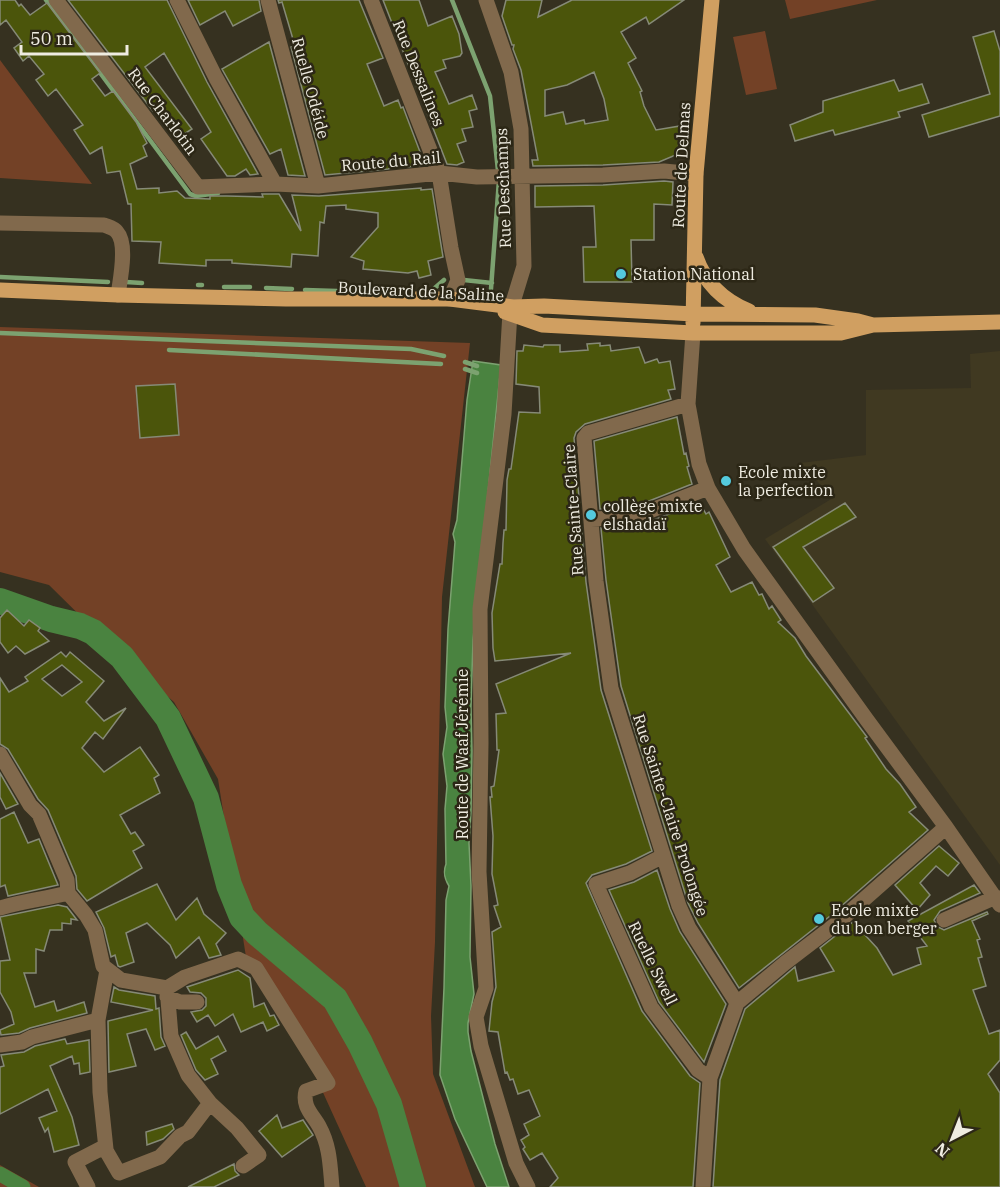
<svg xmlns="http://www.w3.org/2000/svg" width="1000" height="1187" font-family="'IBM Plex Serif',serif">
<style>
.built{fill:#403921}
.green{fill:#734126}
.water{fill:#4a8340;stroke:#7ca270;stroke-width:1.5}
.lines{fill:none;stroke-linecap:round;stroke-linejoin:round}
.stream{stroke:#7ca270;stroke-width:4.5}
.canal{stroke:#4a8340;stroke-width:15}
.river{stroke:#4a8340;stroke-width:26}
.building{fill:#4b550b;stroke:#868a77;stroke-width:1.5;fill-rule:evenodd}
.minor{stroke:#81694c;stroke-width:15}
.major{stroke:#d09f61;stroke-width:15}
.poi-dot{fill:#54cadd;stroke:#2c2716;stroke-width:2}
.labels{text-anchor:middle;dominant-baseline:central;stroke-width:5;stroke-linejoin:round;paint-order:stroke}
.street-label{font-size:16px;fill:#efece1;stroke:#2c2716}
.poi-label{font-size:16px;fill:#efece1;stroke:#2c2716;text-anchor:start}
</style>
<rect width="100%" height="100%" fill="#363120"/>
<!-- built -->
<path class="built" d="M1000,351v514l-235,-326 68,-41 -33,-35 66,-8v-65l105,-2 -1,-34z"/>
<!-- green -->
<path class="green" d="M785,0h92l-87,19z
M765,31l12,58 -31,6 -13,-58z
M0,60l92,124 -92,-6z
M0,327l470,16 -28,254 -7,345 -4,74 2,58 42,113h-109l-51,-112 -69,-118 -28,-178 -44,-77 -52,-45 -73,-72 -49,-13z
M0,1165l39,22h-39z"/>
<!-- water -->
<path class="water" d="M473,361l28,4 -28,275 -2,67 1,44 -1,61 -2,31 2,43 -1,71 4,37 -6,29v9l3,19 24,93 14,43h-22l-32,-68 -15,-44 4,-87 2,-88 3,-14c-5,-8 -6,-14 -3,-22l-1,-55 2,-23 -4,-32 4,-27 -2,-20 3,-78 7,-87 -2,-8 4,-14 10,-120z"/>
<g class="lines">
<!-- stream -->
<path class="stream" d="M46,0l144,194 6,2 22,-3
M452,0l38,96 9,84 -8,109
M0,277l108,5
M464,280l28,3
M126,282l16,1
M198,285h4
M224,287h26
M266,288l26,1
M305,290l32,1
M429,293l15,-13
M0,333l411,16 33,7
M169,350l272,14
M465,362l12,4
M465,369l12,4"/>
<!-- canal -->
<path class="canal" d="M0,1174l23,13"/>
<!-- river -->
<path class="river" d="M0,601l51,18 29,7 13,6 29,25 46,61 38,80 23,87 13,32 15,16 78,66 25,44 29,61 24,83"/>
</g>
<!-- building -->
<path class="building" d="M0,0h15l4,6 2,-2 9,11 17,-12 53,70 -8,6 13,17 8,-5 23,31 11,21 -4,3 4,10 -17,8 7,25 22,-1v5l18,-2 8,7 25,1v-3h17l36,1 -1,-3h17l22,37 -9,-36 27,1 102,-8v2l11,-1 11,68 -15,4 3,14 -12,3 -2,-7 -9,2 -45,-4 1,-8 -13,-4 27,-30v-14l-32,-4v-4l-20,1 -2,17 -4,-1 -2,34 -26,-2 -1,13 -59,-4v-3h-26v6l-47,-3 2,-21 -29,-1 -1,-37h-3l-8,-33 -13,2 -5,-26 -12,7 -16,-24 9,-5 -27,-36 -8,7 -12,-16 8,-6 -15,-18 -6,5 -9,-13 8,-6 -16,-22 -6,5z
M68,0h99l40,82 51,92 -8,1 -4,-6 -11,7h-8l-26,-37 10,-7 -47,-79 -19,14 47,62 -11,7 -20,-30 -8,5z
M188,0h71l2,11 -28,15 -8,-15 -25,14z
M278,0h81l24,58 -16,6 17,42 14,-6 3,8 2,-1 22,58 -18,2 -1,-4 -18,6 -63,6 -34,-128 4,-1 -13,-44 -3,1z
M383,0h36l9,26 24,-10 7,18 3,19 -2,3 -17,4 3,8 -11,4 14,32 23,-9 5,14 -8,2 4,16 -11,2 4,12 -9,3 7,18 -7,3 -10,-1z
M506,0h36l-4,17 34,-17h112l-35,24 -3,-7 -25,15 15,26 -8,5 14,28 -2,1 4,14 12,24 24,-4 -2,28 -19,8 -56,3 -70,1 -1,-6h6l-17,-90 -8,-21 1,-4h-2l-10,-29zM594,72l10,27 4,21 -23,4 -1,-4 -18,4 -3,-12 -18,4v-26l22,-5z
M994,31l6,20v65l-71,21 -7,-22 68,-21 -17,-57z
M269,42l36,134 -17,-1 -7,-26 -11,5 -48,-85z
M894,80l5,11 23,-7 7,19 -31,9 2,5 -65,18 -2,-5 -38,11 -5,-16 33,-13v-11z
M664,181l9,1 -1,23 -18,-1v36h-23l1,42h-48l-1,-35h13l-2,-41 -59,1v-21l68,-1z
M600,343v3l10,-1 1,6 28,-4 6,16 12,-4 2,4 11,-2 5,28 -7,1 3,9 -86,25 -9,8 -2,6 12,144 15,108 51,161 -26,13 -34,11 -6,8 56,128 48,65 10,7 -7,104h-143l8,-9 -16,-25 -12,7 -7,-11 2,-2 -4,-7 8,-5 -5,-11 16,-8 -11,-26 -11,4 -5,-15 -3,1 -3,-8 -2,1 -7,-41 -9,-1 3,-29 4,-15 -4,-55 9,-5 -7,-21 4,-1 -6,-31 1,-38 -3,-39h2l-1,-10 3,-1 5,-36h-2l-1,-36 10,-1 -10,-29 75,-31 -76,8 -2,-13 -1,-35 8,-49h2l1,-21 1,-13h2l1,-50 2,-11h2l8,-57 21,1 -1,-26 -23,-3 1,-33h6l1,-6 19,2 1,-2h16v7l28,-2 -1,-6z
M175,384l4,51 -39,3 -4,-52z
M677,417l7,37 2,-1 3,13 -2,1 5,17 -48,19 -24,5 -20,1 -6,-68z
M699,502l7,12 3,-2 21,45 -14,8 15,27 21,-10 7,13 3,-1 7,15 3,-3 9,14 -3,2 17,16 11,18 61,81 -2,1 21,31 14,15 16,23 -7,5 19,18 -98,86 -91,72 -41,-65 -10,-20 -67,-217 -15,-106 -5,-52h22l26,-6z
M845,503l11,14 -53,30 31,41 -21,14 -40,-55z
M7,610l17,16 5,-6 11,8 -2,3 11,10 -24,13 -9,-8 -8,7 -8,-11v-24z
M61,652l5,5 4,-5 34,29 -18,21 18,19 22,-13 -23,31 -8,-7 -13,16 2,2 20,22 36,-25 19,28 -5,3 6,15 -40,22 11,19 4,-2 9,13 -11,6 9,17 -55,33 -10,-12 -1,-13 -28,-66 -10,-11 -30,-50 -8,-5v-66l9,14 19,-11 -3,-4zM62,665l20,17 -20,14 -20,-17z
M0,773l18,31 -12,5 -6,-12z
M14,812l14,31 11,-4 19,46 -50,11 -3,-11 -5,2v-68z
M939,846l20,17 -11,13 -12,-10 -16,17 10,12 -13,15 -22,-25z
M657,870l13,39 10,23 46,72 -22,58 -45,-60 -50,-112 25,-8z
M157,884l19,36 21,-22 7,16 22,19 -10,11 5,11 -12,3 -10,-21 -23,21 -6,-13 -23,-22 -21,10 8,29 -14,5 -2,-1 -3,-11 -4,2 -7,-29 -8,-16z
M974,885l6,8 -40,18 -6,9 4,7 6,3 43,-18 1,2 -16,7 8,18 -3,1 5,17 -4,1 8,28 -13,4 16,44 11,-4v30l-12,14 12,19v94h-287l7,-107 25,-71 50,-42 3,14 36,-10 -14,-23 33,-26 24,26 16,27 28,-11 -4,-16 10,-2 -19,-25z
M58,905l9,2 10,13 -6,-1v5l-9,-1v7h-12l-6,21 -8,-2v24h-12l11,34 19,-6 3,10 27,-9 3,11 -57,15 -11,5 -18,2 -1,-5 14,-6 -3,-12 -11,-20v-31l10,-1 -10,-43z
M238,970l12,8 4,29 10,-4 6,13 4,-1 5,10 -12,6 -4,-9 -22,10 -8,-18 -18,12 -7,-11 -11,7 -6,-10 11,-2 4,-4v-8l-5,-5 -11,-1 -3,-5z
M114,987l5,3 36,6 1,13 3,-1 2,29 4,9 -10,4 -9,-21 -19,5 9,32 -27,6 -1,-51 45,-11 -42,-8z
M186,1032l10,17 22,-13 8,15 -15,8 7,15 -13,6 -9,-10 -15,-35z
M65,1039l2,5 22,-4 1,32 -10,2 -1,-11 -5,1 -2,-8 -22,10 22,51 7,28 -25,7 -6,-24 -3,4 -6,-14 18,-7 -9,-22 -48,25v-47l4,-1 -3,-11 23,-3 11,-6z
M277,1115l5,13 21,-8 10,15 -31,22 -23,-26z
M172,1124l2,5 -11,10 -16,6 -1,-13z
M234,1164l1,7 4,4 -25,12h-26z"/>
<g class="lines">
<!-- minor -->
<path class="minor" d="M56,0l142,187 77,-3 43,2 121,-13 38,4 126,-2 61,-4 32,3
M177,0l39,78 59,106
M268,0l50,186
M371,0l68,173 12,75 7,32 -8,19
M486,0l25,72 10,57 3,137 -14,46 -6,102 -24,195 1,134 -2,129 7,116 -10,29 5,29 35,117 12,24
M0,223l104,2c5,2 10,3 13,7 11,12 3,48 1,63
M693,333l-5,71 11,60 9,24 36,61 123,171 79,107 54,78
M688,404l-100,29 -4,5 12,143 15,107 68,218 10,22 48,75 -27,75 -7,109
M591,519l30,-1 26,-6 61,-24
M0,754l30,51 9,9 28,66 1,13
M663,856l-33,17 -34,11 55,123 47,63 12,8
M68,893l18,22 9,15 8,36 18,14 46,8 18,-11 53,-18 18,9 72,115 -22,8c-4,15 6,23 13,35 11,20 11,39 13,61
M0,908c23,-7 45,-9 68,-15
M944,920l52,-23
M167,997l13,5h17
M737,1003l48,-40 51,-39 110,-97
M0,1045l22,-3 10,-5 66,-17
M210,1103l27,25 22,27 -16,11
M104,1147l15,26 41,-16 20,-21 8,-4 22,-29 -22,-28 -17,-39 -4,-48
M88,1187l-13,-25 29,-15 2,2 -6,-57 -2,-72 9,-50"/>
<!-- major -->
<path class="major" d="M696,257c9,26 28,44 53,54
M0,290l118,5 168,4h164l63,8 31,-1 150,8 121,1 43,6 15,4 127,-3
M505,312l37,13 151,8h148l32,-8
M693,323l3,-149 16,-174"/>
</g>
<!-- markers -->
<g class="poi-dot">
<circle cx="621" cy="274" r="6"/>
<circle cx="726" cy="481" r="6"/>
<circle cx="591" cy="515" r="6"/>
<circle cx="819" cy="919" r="6"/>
</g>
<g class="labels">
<!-- street labels -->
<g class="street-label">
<text transform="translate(419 73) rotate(68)">Rue Dessalines</text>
<text transform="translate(311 88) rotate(75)">Ruelle Odéide</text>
<text transform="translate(163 111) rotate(53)">Rue Charlotin</text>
<text transform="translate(391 161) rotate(-5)">Route du Rail</text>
<text transform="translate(681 165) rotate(-87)">Route de Delmas</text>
<text transform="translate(503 188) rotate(-92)">Rue Deschamps</text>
<text transform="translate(421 291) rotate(3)">Boulevard de la Saline</text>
<text transform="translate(573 510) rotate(-94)">Rue Sainte-Claire</text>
<text transform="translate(462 754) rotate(-90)">Route de Waaf Jérémie</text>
<text transform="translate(671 815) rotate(72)">Rue Sainte-Claire Prolongée</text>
<text transform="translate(653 963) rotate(64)">Ruelle Swell</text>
</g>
<!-- poi labels -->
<g class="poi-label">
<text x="633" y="274">Station National</text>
<text x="738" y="472">Ecole mixte<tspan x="738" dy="18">la perfection</tspan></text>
<text x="603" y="506">collège mixte<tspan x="603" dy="18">elshadaï</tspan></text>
<text x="831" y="910">Ecole mixte<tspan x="831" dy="18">du bon berger</tspan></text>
</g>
</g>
<!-- north arrow -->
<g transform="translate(952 1139) rotate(222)" stroke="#2c2716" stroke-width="4.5" paint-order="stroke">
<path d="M0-4.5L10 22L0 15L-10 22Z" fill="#efece1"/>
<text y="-9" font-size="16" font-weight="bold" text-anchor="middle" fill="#efece1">N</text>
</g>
<!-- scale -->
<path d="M21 45v9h106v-9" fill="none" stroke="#efece1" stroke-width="3"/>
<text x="30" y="45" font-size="18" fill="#efece1" stroke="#2c2716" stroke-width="4.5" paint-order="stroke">50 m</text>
</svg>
